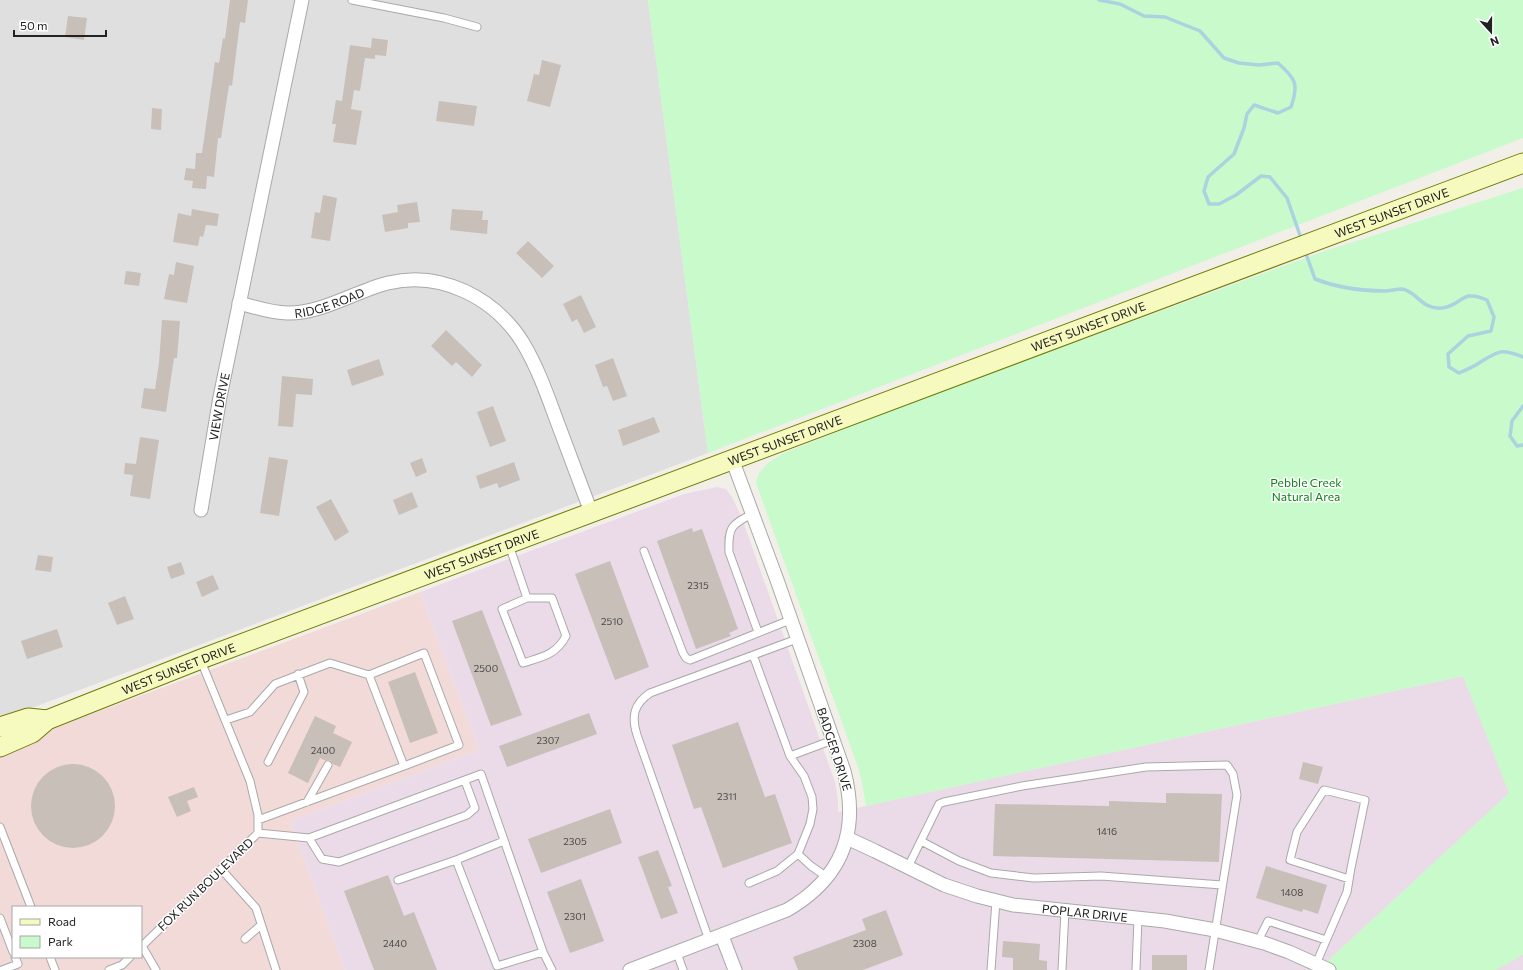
<svg xmlns="http://www.w3.org/2000/svg" width="1523" height="970" font-family="Commissioner,sans-serif">
<style>
.residential{fill:#e0dfdf}
.commercial{fill:#f2dad9;fill-rule:evenodd}
.industrial{fill:#ebdbe8}
.park{fill:#c8facc}
.lines{fill:none;stroke-linecap:round;stroke-linejoin:round}
.stream{stroke:#aad3df;stroke-width:3.5}
.building{fill:#c7bfb8}
.lane-casing{stroke:#a9a9a9;stroke-width:9}
.street-casing{stroke:#a9a9a9;stroke-width:15}
.secondary-casing{stroke:#707d05;stroke-width:21}
.lane{stroke:#fff;stroke-width:7}
.street{stroke:#fff;stroke-width:13}
.secondary{stroke:#f7fabf;stroke-width:19}
.labels{text-anchor:middle;dominant-baseline:central;stroke-width:3;stroke-linejoin:round;paint-order:stroke}
.number-label{font-size:10px;fill:#4b4948}
.street-label{font-size:12px;fill:#222;stroke:#fff}
.park-label{font-size:12px;fill:#0c8416;stroke:#fff}
</style>
<rect width="100%" height="100%" fill="#f2efe9"/>
<!-- residential -->
<path class="residential" d="M0,0h648l60,453 -708,267z"/>
<!-- commercial -->
<path class="commercial" d="M420,592l59,158 -189,71 55,149h-345v-220l78,-31zM13,907h128v50h-128z"/>
<!-- industrial -->
<path class="industrial" d="M717,487l9,2 6,8 10,21 93,264 3,19v11l625,-136 47,117 -192,177h-973l-55,-149 189,-71 -59,-158 264,-98z
M1523,947v23h-37z"/>
<!-- park -->
<path class="park" d="M648,0h875v138l-815,315z
M1523,188v767l-27,15h-178l191,-177 -46,-117 -597,130 -3,-18 -4,-18 -103,-287c2,-15 16,-23 28,-30l110,-44 428,-157z"/>
<g class="lines">
<!-- stream -->
<path class="stream" d="M1099,0l21,4 24,12 21,1 35,14 24,27 15,5 20,2 19,-2c18,16 21,21 13,44l-13,6 -24,-8 -7,9 -3,14 -10,26 -26,23 -4,14 5,13h10l17,-9 25,-19 9,1 17,21 15,43
M1305,251l10,28c23,9 45,12 69,12 6,0 12,-2 18,-2 15,2 19,21 40,19 21,-2 18,-20 45,-8l7,17 -3,14 -23,5 -20,18 1,13 10,6c7,-3 14,-6 20,-10 20,-12 21,-15 44,-6
M1523,406l-11,15 -2,15 7,10 6,-1"/>
</g>
<!-- building -->
<path class="building" d="M230,0h18l-3,23 -5,-1 -8,64 -3,-1 -8,53h-3l-4,39 -7,-1 -1,13 -14,-1 1,-7 -9,-1 2,-12 9,1 1,-16h6l13,-91 4,1 4,-25 2,1z
M68,16l19,2 -3,22 -19,-3z
M372,38l16,2 -2,16 -11,-1v4l-10,-1 -5,33 -6,-1 -3,19 11,2 -6,34 -23,-3 3,-18h-4l4,-24 6,1 8,-56 21,3z
M542,60l19,5 -11,42 -23,-6 7,-27 5,1z
M439,101l38,5 -3,20 -38,-5z
M152,108l10,1 -1,21 -10,-1z
M323,195l14,3 -7,43 -19,-3 4,-26 5,1z
M417,202l3,20 -12,1v5l-23,4 -3,-17 16,-3 -1,-7z
M192,209l27,5 -2,12 -11,-1 -3,12 -3,-1 -2,10 -25,-4 5,-29 13,3z
M452,209l31,2 -1,9h6l-1,14 -37,-4z
M528,241l26,25 -12,12 -26,-25z
M176,262l18,4 -7,37 -23,-4 5,-25 5,1z
M126,271l15,2 -2,13 -15,-2z
M581,295l15,32 -12,6 -7,-14 -5,3 -9,-18z
M162,320l18,1 -3,37h-3l-8,54 -25,-4 3,-20 11,1 4,-26z
M446,330l36,35 -10,12 -16,-15 -4,4 -21,-20z
M613,358l14,38 -14,5 -6,-15 -4,1 -8,-22z
M379,359l5,16 -32,11 -5,-16z
M282,376l31,3 -1,16 -16,-1 -3,33 -15,-1z
M493,406l13,35 -16,6 -13,-35z
M654,417l6,15 -37,14 -5,-16z
M140,437l19,3 -9,59 -20,-3 3,-21 -9,-1 1,-11 11,1z
M269,457l19,3 -9,56 -19,-3z
M422,458l5,14 -11,5 -6,-14z
M514,462l6,18 -21,8 -2,-5 -17,6 -4,-13z
M412,492l6,15 -19,8 -6,-15z
M331,499l18,33 -14,9 -19,-34z
M692,528l1,4 9,-3 36,100 -9,4 2,3 -35,13 -39,-108z
M38,555l15,2 -2,15 -16,-2z
M610,561l39,106 -34,13 -40,-106z
M181,562l4,12 -14,5 -4,-12z
M213,575l6,14 -17,8 -6,-15z
M125,596l9,23 -17,6 -9,-22z
M482,610l40,105 -31,11 -39,-105z
M57,629l6,18 -36,12 -6,-18z
M415,672l23,61 -28,10 -22,-61z
M589,713l8,21 -90,33 -8,-21z
M315,716l21,10 -3,7 19,9 -12,25 -7,-3 -3,-4 -4,1 -6,-3 -12,25 -20,-10z
M738,722l27,75 10,-3 17,49 -69,25 -22,-61 -7,2 -22,-64z
M1303,762l20,5 -5,17 -19,-5z
M31 806a42 42 0 1 1 84 0a42 42 0 1 1-84 0Z
M194,787l4,10 -11,4 4,10 -14,6 -9,-20z
M1166,793l56,1 -3,68 -226,-6 2,-52 114,2v-5l57,2z
M610,809l12,34 -81,30 -13,-34z
M658,850l14,36 -4,1 10,26 -17,6 -23,-62z
M1266,866l61,19 -9,29 -15,-5 -1,3 -46,-14z
M388,875l16,41 10,-4 23,58h-63l-30,-79z
M581,879l23,62 -34,12 -23,-61z
M886,910l17,45 -40,15h-65l-5,-13 73,-27 -4,-11z
M1003,941l37,3 -1,16 8,1v9h-34v-12l-11,-1z
M1152,955h35v15h-35z"/>
<g class="lines">
<defs>
<path id="lane" d="M352,0l92,18 33,9
M752,514c-21,11 -24,13 -23,38l29,80
M509,545l18,53h25l14,38c-10,19 -24,21 -43,27l-21,-54 25,-11
M644,551l39,102 3,5 4,2 100,-40
M753,655l37,101 14,20 8,21 1,12 -3,15 -12,30 13,12 16,11
M369,675l55,-22 35,92 -55,21
M226,720l24,-8 25,-28 55,-21 39,12 35,91 -146,54
M790,756l43,-16
M268,762l36,-70 -6,-18
M307,802l21,-37
M0,827l31,80
M258,833l51,5 172,-64 62,178 9,18
M309,838l13,21 17,3 128,-47 8,-7 -10,-27
M504,841l-48,19 41,106 46,-14
M921,841l38,20 32,12 43,5 67,-2 121,9
M908,867l31,-63 5,-2 78,-16 124,-19 81,-2 6,9 4,21 -28,175
M221,869l35,39 20,62
M398,880l58,-20
M749,883l28,-12 21,-17
M0,918l10,26 3,-1
M245,939l16,-14
M709,940l-72,-205c-6,-19 -3,-31 13,-42l147,-54
M1258,941l10,-20 58,19
M10,944l3,8
M142,946l14,24
M141,947l117,-114v-18l-8,-34 -49,-120
M677,953l6,17
M50,957l5,13
M1316,964l31,-72 4,-24 14,-68 -41,-10 -27,42 -7,28 59,19
M2,970l16,-6 -3,-7
M109,970l13,-5 8,-8
M991,970l5,-69
M1062,970l3,-60
M1136,970l2,-52"/>
<g id="street">
<path id="s1" d="M239,303c16,4 32,10 48,10 34,1 69,-22 101,-30 53,-13 107,15 135,60 15,25 25,54 35,81 11,29 22,58 33,88"/>
<path id="s2" d="M201,510l19,-113 82,-397"/>
<path id="s3" d="M847,838l28,13 69,34 33,11 36,9 152,16 50,9 49,13 25,9 40,18"/>
<path d="M722,936l13,34"/>
<path d="M630,970l157,-60c55,-32 73,-78 57,-139l-67,-191 -45,-121"/>
</g>
<g id="secondary">
<path d="M0,727l28,-9 19,2"/>
<path id="s4" d="M0,747l32,-14 15,-13 154,-61 1322,-496"/>
</g>
</defs>
<!-- lane casing -->
<use href="#lane" class="lane-casing"/>
<!-- street casing -->
<use href="#street" class="street-casing"/>
<!-- secondary casing -->
<use href="#secondary" class="secondary-casing"/>
<!-- lane -->
<use href="#lane" class="lane"/>
<!-- street -->
<use href="#street" class="street"/>
<!-- secondary -->
<use href="#secondary" class="secondary"/>
</g>
<g class="labels">
<!-- number labels -->
<g class="number-label">
<text x="698" y="585">2315</text>
<text x="612" y="621">2510</text>
<text x="486" y="668">2500</text>
<text x="548" y="740">2307</text>
<text x="323" y="750">2400</text>
<text x="727" y="796">2311</text>
<text x="1107" y="831">1416</text>
<text x="575" y="841">2305</text>
<text x="1292" y="892">1408</text>
<text x="575" y="916">2301</text>
<text x="395" y="943">2440</text>
<text x="865" y="943">2308</text>
</g>
<!-- street labels -->
<g class="street-label">
<text stroke="none"><textPath href="#s4" startOffset="1492">WEST SUNSET DRIVE</textPath></text>
<text stroke="none"><textPath href="#s1" startOffset="93">RIDGE ROAD</textPath></text>
<text stroke="none"><textPath href="#s4" startOffset="1168">WEST SUNSET DRIVE</textPath></text>
<text stroke="none"><textPath href="#s2" startOffset="105">VIEW DRIVE</textPath></text>
<text stroke="none"><textPath href="#s4" startOffset="844">WEST SUNSET DRIVE</textPath></text>
<text stroke="none"><textPath href="#s4" startOffset="520">WEST SUNSET DRIVE</textPath></text>
<text stroke="none"><textPath href="#s4" startOffset="196">WEST SUNSET DRIVE</textPath></text>
<text transform="translate(835 749) rotate(72)">BADGER DRIVE</text>
<text transform="translate(205 884) rotate(-44)">FOX RUN BOULEVARD</text>
<text stroke="none"><textPath href="#s3" startOffset="252">POPLAR DRIVE</textPath></text>
</g>
<!-- park labels -->
<g class="park-label">
<text x="1306" y="482">Pebble Creek<tspan x="1306" dy="14">Natural Area</tspan></text>
</g>
</g>
<!-- legend -->
<rect x="12" y="906" width="130" height="52" fill="#ffffff" stroke="#a7a7a7"/>
<rect x="20" y="919" width="20" height="6" fill="#f7fabf" stroke="#a7a7a7"/>
<text x="48" y="926" font-size="12" fill="#222222">Road</text>
<rect x="20" y="936" width="20" height="12" fill="#c8facc" stroke="#a7a7a7"/>
<text x="48" y="946" font-size="12" fill="#222222">Park</text>
<!-- north arrow -->
<g transform="translate(1491 32) rotate(159)" stroke="#ffffff" stroke-width="3" paint-order="stroke">
<path d="M0-3L7 15L0 10L-7 15Z" fill="#222222"/>
<text y="-6" font-size="11" font-weight="bold" text-anchor="middle" fill="#222222">N</text>
</g>
<!-- scale -->
<path d="M14 30v6h92v-6" fill="none" stroke="#222222" stroke-width="2"/>
<text x="20" y="30" font-size="12" fill="#222222" stroke="#ffffff" stroke-width="3" paint-order="stroke">50 m</text>
</svg>
